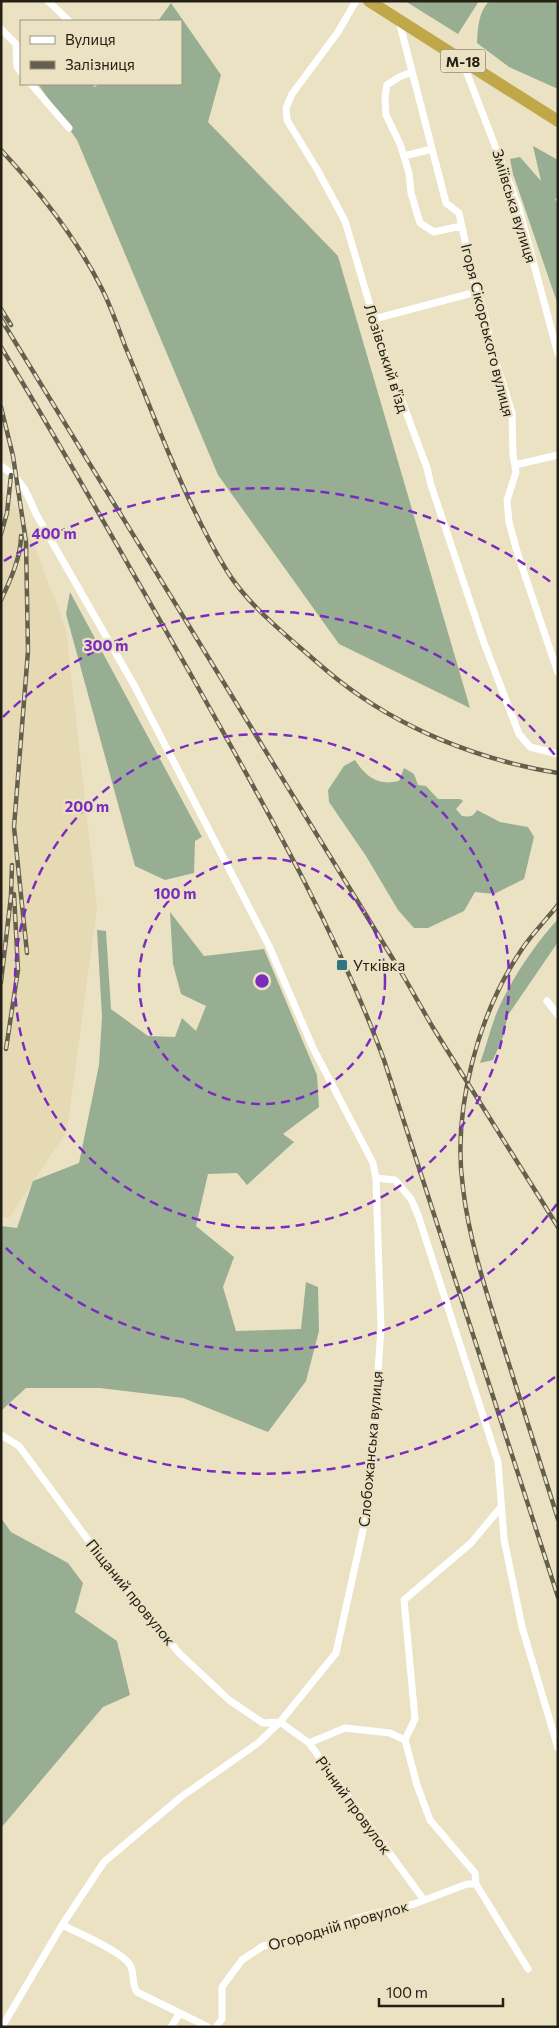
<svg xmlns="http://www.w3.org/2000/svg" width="559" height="2028" font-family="Commissioner,sans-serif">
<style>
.built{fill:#e5dab4}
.forest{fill:#97ae93}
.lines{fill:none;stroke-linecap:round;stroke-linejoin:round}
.minor{stroke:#fff;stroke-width:7}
.trunk{stroke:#c0a84a;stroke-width:12}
.rail-casing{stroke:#655f4e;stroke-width:4.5}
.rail{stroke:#ebe2c4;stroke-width:2.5;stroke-dasharray:8;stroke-linecap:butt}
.ring{fill:none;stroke:#7b2cbf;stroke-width:2.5;stroke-dasharray:9 6}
.poi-dot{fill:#2e7681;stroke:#ebe2c4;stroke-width:2}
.labels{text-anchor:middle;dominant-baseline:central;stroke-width:4.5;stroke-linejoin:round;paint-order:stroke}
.shield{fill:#ebe2c4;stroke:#605a4a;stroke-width:1}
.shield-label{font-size:14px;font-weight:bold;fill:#242015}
.street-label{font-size:15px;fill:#242015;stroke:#ebe2c4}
.poi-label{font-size:15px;fill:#242015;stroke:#ebe2c4;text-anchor:start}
.centre{fill:#7b2cbf;stroke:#ebe2c4;stroke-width:2.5}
.ring-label{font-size:15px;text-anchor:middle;font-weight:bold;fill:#7b2cbf;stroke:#ebe2c4;stroke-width:4.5;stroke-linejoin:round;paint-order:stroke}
</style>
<rect width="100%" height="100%" fill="#ebe2c4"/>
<!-- built -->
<path class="built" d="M1,491l21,22 44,116 31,278 -30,224 -58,87 -8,-1z"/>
<!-- forest -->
<path class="forest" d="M405,1h74l-21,33z
M489,1h69v88l-49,-22 -32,-24c1,-15 1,-30 12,-42z
M171,3l50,72 -13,47 130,134 132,452 -131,-64 -121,-169 -141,-335 -39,-56h53l4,3 4,-3h82v-63h-23z
M533,146l25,14v37l-3,2 3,5v101l-45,-131 -3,-15 10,-2 21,24z
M70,592l132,245 -7,4 -1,32 -29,7 -30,-14 -69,-252z
M355,760c11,17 23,26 44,21l5,-13 10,6 4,11 8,1 12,13h22l3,2 -7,8 6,7c7,1 11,1 15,-6l23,12 28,5 6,10 -10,42 -30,15 -19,-2 -11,19 -36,17h-14l-16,-18 -32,-54 -37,-54 -1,-12 16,-24z
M170,912l34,44 60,-7 53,126 2,32 -36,27 11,8 -47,43 -10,-12 -29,1 -12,52 38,31 -11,30 13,44 65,-2 5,-47 12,5 1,44 -13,50 -38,51 -85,-34 -83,-10h-74l-25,23v-185l16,2 16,-47 46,-18 20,-98 3,-48 -5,-87 9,1 5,78 37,27 27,1 7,-19 14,13 10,-25 -25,-12 -8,-30z
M558,919v23l-50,73 -5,22 -10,23 -13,3c6,-16 10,-34 17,-51 13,-31 38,-68 61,-93z
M1,1518l10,14 57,31 15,20 -8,29 42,29 13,54 -27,12 -102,121z"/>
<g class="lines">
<!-- minor -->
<path class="minor" d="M48,1l21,20
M356,1l-18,31 -46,62 -6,14 1,12 31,51 27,50 39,132 43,115 4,17 53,158 35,91 11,13 28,7
M399,21l47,182 13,10 17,79 5,8 14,59 17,54 1,42 3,17 -9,28 2,22 9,33 40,118
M1,29l15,15 1,23 4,5
M463,63l55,142 40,149
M412,72l-13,5 -12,8 -2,12 1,18 14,29 5,16 4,13 2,20 9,30 14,9 27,-6
M31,84l38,44
M404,156l28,-7
M374,319l102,-27
M515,465l43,-10
M1,466c21,14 26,26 35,48l98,171 135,261 44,102 60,115 3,15 5,151 -12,167 -4,25 -29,132 -56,69 -22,21 -77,54 -77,65 -42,63 -60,102
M547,1001l11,14
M376,1178l19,2 16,19 7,16 80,247 6,77 18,88 36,121
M1,1435l18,11 72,98 88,109 50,47 34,23 17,-1 29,21
M501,1507l-30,36 -67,57 11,119 -10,21 12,45 13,35 45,53 1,11 52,85
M405,1740l-15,-7 -45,-5 -36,15 115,157
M62,1925c15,7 61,27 68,40 5,9 1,18 7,27l71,35
M171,2027l9,-14
M216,2027l6,-8v-32l20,-27 21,-14 60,-14 34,-14 57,-14 53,-20h9"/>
<!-- trunk -->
<path class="trunk" d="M369,1l189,120"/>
<defs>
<path id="rail" d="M1,150c39,42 75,87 101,139 9,18 16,38 23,57 32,76 59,155 102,225 18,29 45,52 70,74 13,11 26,23 40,34 63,50 142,81 221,94
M1,309l10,16
M1,319l403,658 28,49 126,201
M1,347c67,110 130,223 194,335 69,123 140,245 189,378l174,537
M1,407l12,49 13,86 2,109 -14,176 13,126
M1,534l6,-21 4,-38
M1,600c9,-19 20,-43 20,-64
M558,905c-12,15 -26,29 -36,44 -44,65 -70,161 -59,239 6,52 23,103 39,154 19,59 37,118 56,177
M1,982l10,-86 1,-31
M6,1049l12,-79 -4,-76"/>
</defs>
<!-- rail casing -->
<use href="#rail" class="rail-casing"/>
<!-- rail -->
<use href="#rail" class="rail"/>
</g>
<!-- distance rings -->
<g class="ring">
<circle cx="262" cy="981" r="123"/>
<circle cx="262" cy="981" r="247"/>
<path d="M557 1204A370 370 0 0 1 3 1245M3 717A370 370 0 0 1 557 758"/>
<path d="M555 1377A493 493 0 0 1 4 1401M4 561A493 493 0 0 1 555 585"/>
</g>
<!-- markers -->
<rect class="poi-dot" x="336" y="959" width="12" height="12" rx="2.5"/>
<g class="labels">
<!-- shield labels -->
<rect class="shield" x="440.5" y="49.5" width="45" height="23" rx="4"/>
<g class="shield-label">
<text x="463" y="61">М-18</text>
</g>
<!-- street labels -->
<g class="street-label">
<text transform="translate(515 206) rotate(73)">Зміївська вулиця</text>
<text transform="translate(488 330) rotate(76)">Ігоря Сікорського вулиця</text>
<text transform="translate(387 358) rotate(72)">Лозівський в'їзд</text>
<text transform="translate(370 1449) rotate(-85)">Слобожанська вулиця</text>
<text transform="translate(131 1592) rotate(51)">Піщаний провулок</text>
<text transform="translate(354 1805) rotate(54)">Річний провулок</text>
<text transform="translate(338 1925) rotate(-16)">Огородній провулок</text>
</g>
<!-- poi labels -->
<g class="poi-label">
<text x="353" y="965">Уткiвка</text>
</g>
</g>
<circle cx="262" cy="981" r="8" class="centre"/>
<g class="ring-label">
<text x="54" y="539">400 m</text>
<text x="106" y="651">300 m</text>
<text x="87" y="812">200 m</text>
<text x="175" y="899">100 m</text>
</g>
<!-- border -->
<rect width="559" height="2028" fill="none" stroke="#242015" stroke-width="5"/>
<!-- legend -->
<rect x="20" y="20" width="162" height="65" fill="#ebe2c4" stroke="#9b947e"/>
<rect x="30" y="36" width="25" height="8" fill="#ffffff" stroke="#9b947e"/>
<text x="65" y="45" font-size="15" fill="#242015">Вулиця</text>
<rect x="30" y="61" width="25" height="8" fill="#655f4e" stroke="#9b947e"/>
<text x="65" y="70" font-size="15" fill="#242015">Залізниця</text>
<!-- scale -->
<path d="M379 1998v8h124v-8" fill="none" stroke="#242015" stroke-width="2.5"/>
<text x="386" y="1998" font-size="15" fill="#242015" stroke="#ebe2c4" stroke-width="4" paint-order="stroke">100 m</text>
</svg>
